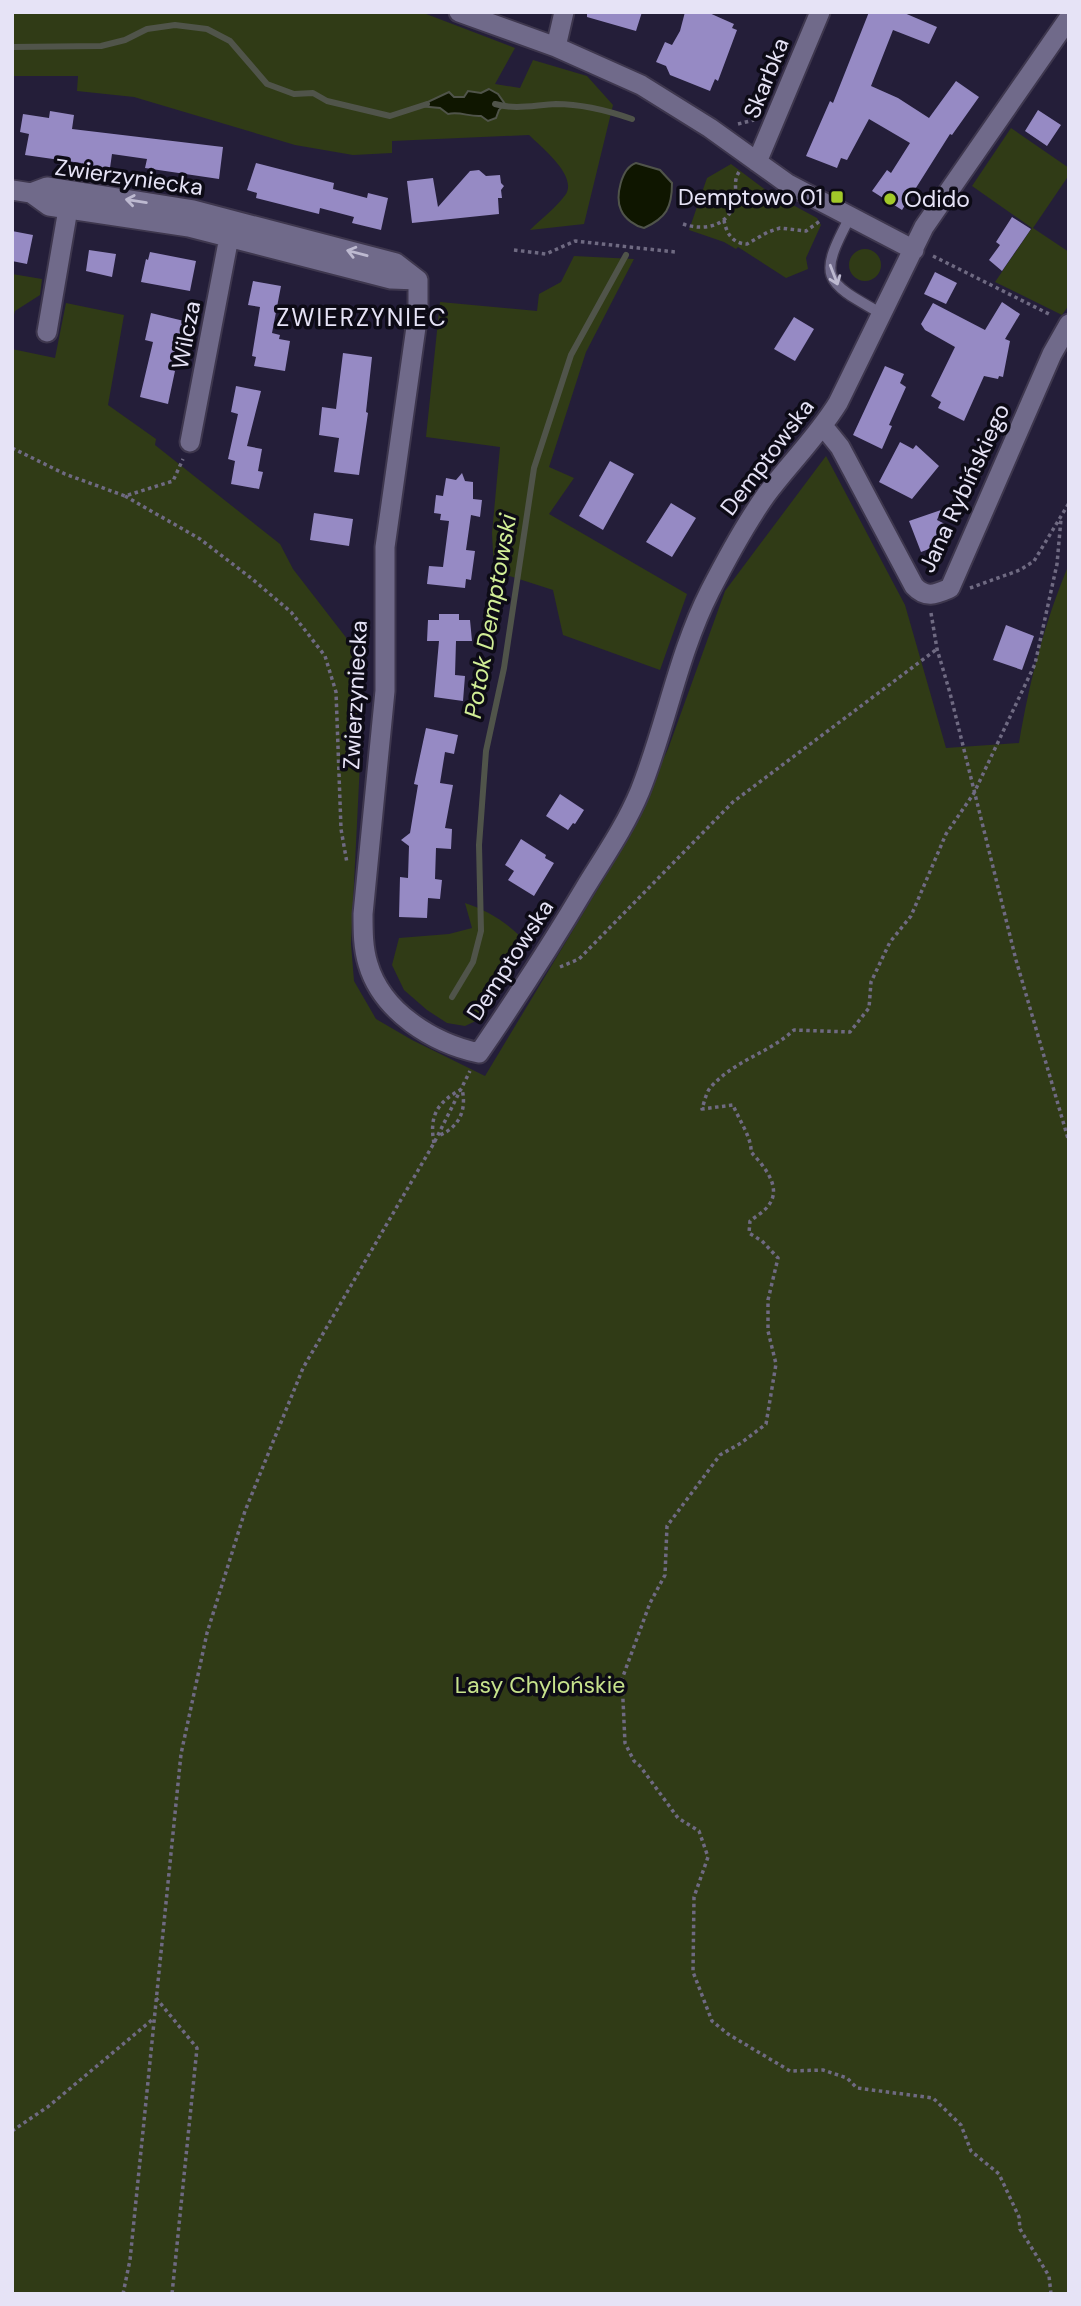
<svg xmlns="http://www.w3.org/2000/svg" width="1081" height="2306" font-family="'DM Sans',sans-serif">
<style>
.green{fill:#303b16}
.water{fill:#0f1600;stroke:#50544a;stroke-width:2}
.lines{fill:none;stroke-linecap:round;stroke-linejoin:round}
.stream{stroke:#50544a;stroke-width:6}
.building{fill:#968ac4}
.service-casing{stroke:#3e374e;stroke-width:13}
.minor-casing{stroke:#3e374e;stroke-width:23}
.path{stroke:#6f6a82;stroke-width:3.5;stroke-dasharray:3.5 3.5;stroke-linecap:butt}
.service{stroke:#706a8a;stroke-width:10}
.minor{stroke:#706a8a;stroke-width:19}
.oneway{stroke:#bdb9d0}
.poi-dot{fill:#a2c929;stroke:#0d0b16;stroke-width:2.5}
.labels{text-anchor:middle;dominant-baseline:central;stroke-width:7;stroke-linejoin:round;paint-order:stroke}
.street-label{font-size:23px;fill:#e6e3f6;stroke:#0d0b16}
.poi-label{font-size:23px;fill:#e6e3f6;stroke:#0d0b16;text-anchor:end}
.park-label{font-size:23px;fill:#c7e38c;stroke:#0d0b16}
.neighbourhood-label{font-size:24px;letter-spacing:2px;fill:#e6e3f6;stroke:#0d0b16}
.water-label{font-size:24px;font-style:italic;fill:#d1ee96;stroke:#0d0b16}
</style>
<rect width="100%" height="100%" fill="#241e39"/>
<!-- green -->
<path class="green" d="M12,12h409l94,36 -20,36 25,4 13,-28 54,16 26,29 -29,119 -54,6c11,-11 27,-23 36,-36 11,-19 -25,-47 -37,-59l-137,6v12l-39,2 -58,-10 -161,-48 -57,-6 1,-15h-66z
M1011,128l58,40v7l-36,53 36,24v53l-7,10 -67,-33 37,-54 -60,-42z
M731,164l36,27 50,27 4,7 -15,33 2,11 -22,9 -48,-31 -2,2 -12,-7 -35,-12 18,-52z
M849 265a16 16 0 1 1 32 0a16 16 0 1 1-32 0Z
M574,256l60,3 -48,93 -37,115 25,11 -25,36 138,80 -27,76 -97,-35 -10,-45 -59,-19 -2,-38 8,-86 -74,-10 14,-135 97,9 2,-17 22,-12z
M12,274l30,5 -2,16 -25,16 -3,12z
M66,303l58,12 -16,90 48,34 -1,6 125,99 13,25 72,93 -14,282 3,37 22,38 36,21 73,36 132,-219 51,-108 57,-158 101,-135 79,149 41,143 73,-5c11,-64 25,-119 50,-179v1730h-1057v-1945l43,9z
M465,903c21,7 38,17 55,33l-7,30 -33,53 -15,7 -18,-3 -20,-13 -23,-20 -12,-25 7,-27 50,-4 23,-6z"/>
<!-- water -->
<path class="water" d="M489,89l9,5 7,10 -6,6 -3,8 -8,3 -7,-5c-12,1 -21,-5 -33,-2l-8,-6 -21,-2 30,-14 5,5h10l4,-6 13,2z
M636,163l24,7 12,13c0,25 -6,35 -28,45 -9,-2 -19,-9 -23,-18 -6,-13 0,-42 15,-47z"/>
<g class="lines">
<!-- stream -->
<path class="stream" d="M12,47l89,-1 24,-6 22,-11 28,-4 32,4 23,12 37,43 27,10 19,-1 14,8 63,15 37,-12
M495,104c21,6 39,1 61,0 24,0 53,7 76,15
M452,997l21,-35 8,-31 -2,-86 7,-94 18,-83 30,-200 37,-113 55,-100"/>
</g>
<!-- building -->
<path class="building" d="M587,12h55l-6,19 -49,-14z
M685,12h22l27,12 -2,4 5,2 -19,51 -3,-2 -5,12 -40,-16 -4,-9 -10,-4 9,-20 7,3 8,-14z
M869,12h33l35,15 -8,17 -36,-14 -22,56 27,12 31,20 27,-37 23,16 -27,38 -2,-1 -48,76 -30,-19 15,-21 4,3 19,-30 -41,-24 -22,41 -6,-2 -4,10 -31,-12 24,-55 3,2z
M1038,110l23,15 -14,21 -22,-15z
M50,111l24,4 -2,14 151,18 -4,32 -74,-11 2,-9 -35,-5 -2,14 -17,9 -12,-14 -56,-8 4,-21 -9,-2 3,-18 26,4z
M256,163l78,20 -1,6 34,9 1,-5 20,5 -7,32 -29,-7 2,-6 -34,-9 -1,6 -63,-16 1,-5 -10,-3z
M479,170l7,6 14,-1 1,8 3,3 -3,4 1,8h-4l1,16 -87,9 -5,-42 26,-3 5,29 32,-36z
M1012,217l19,12 -29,42 -13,-11 11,-15 -4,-3z
M12,231l21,4 -6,29 -15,-3z
M89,250l27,4 -4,23 -26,-6z
M150,252l46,9 -6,30 -49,-9 5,-23 2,1z
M935,272l22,11 -11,21 -22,-10z
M253,281l28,5 -9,47 8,2 -1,4 11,2 -5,30 -31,-5 2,-9 -4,-1 8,-49 -12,-2z
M1002,302l18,12 -15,25 5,2 -7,36 -4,-1 -1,3 -14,-3 -20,45 -26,-13 3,-6 -10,-6 24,-49 -30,-17 -4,-6 12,-21 52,27z
M151,313l33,8 -12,49 3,1 -7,33 -28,-7 13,-55 -8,-2z
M794,317l20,12 -19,32 -21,-12z
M343,353l29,4 -6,55 2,1 -9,62 -25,-3 5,-34 -20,-3 3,-28 14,2z
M885,366l19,8 -4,9 6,4 -17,38 3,1 -10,23 -29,-14z
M236,386l25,5 -14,55 15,3 -4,22 5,1 -4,17 -28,-5 4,-23 -7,-2 10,-45 -7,-2z
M900,442l13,7 3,-4 23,21 -27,33 -33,-17z
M610,461l24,13 -31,56 -24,-14z
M462,473l3,8 8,1v17l9,1 -2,17 -9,-2 -5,35 9,1 -4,29 -5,-1 -1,9 -38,-4 2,-18 14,1 6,-46 -9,-1 1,-6 -7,-1 2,-18 7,1 3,-18 10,2z
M671,503l25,15 -24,39 -26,-15z
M941,510l-4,10 10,5 -10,21 -16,6 -12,-31z
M314,513l39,6 -4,27 -39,-6z
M439,614h20v6h11l2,21h-16l-1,34 10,1 -2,25 -29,-4 5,-56h-12l1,-21h11z
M1006,625l28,11 -12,34 -29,-10z
M426,728l32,7 -4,19 -9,-2 -5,31 13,2 -8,43 7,1 -1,20 -15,-1 -1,31 7,1 -2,19 -12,-1 -1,20 -28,-1 1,-40 8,1 1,-32 -8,-6 9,-7 8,-48 -4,-1z
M560,794l24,16 -9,14 -2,-1 -5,7 -22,-14z
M521,839l25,16 -1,3 9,5 -20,33 -26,-16 6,-9 -9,-6z"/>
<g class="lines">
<defs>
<path id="service" d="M850,217c-33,62 -26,64 32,97"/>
<path id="minor" d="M459,12l97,35 85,38 69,43 78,56 126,66
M556,47l8,-35
M757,162l63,-150
M12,190l19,3 18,13 140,21 202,52 27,1
M31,193l16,-6 146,23 203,53 22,17
M418,280v33l-33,234v144l-22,223c0,17 0,34 5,50 14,48 65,79 111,89 37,-54 72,-108 106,-165 19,-31 41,-63 55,-97 26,-65 38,-137 70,-200 17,-33 34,-65 56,-96 23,-31 51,-58 72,-92l86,-176 145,-209
M47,332l21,-123
M823,426l17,21 74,139c12,13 22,8 36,2l102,-234 17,-30
M190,442l39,-205"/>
</defs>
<!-- service casing -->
<use href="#service" class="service-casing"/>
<!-- minor casing -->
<use href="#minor" class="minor-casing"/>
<!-- path -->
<path class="path" d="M738,124l16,-4
M724,220c2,13 9,24 23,24l21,-12 12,-4 26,3 14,-10
M683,224c23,8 48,1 52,-25 2,-11 -2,-18 4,-27
M514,250l32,4 29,-13 100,11
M933,256l118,59
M12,448l53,26 60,22 48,-15 10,-22
M125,496l75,43 51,39 40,34 34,44 11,36 5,137 6,34
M970,588l50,-18 14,-9 35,-58
M931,613l6,36 13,44 66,267 53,182
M560,967l19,-8 154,-157 204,-153
M434,1143c-5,-27 3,-41 28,-54 5,21 -3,38 -22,46
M156,1998l41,50 -25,246
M12,2131l37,-25 104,-87
M123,2294l7,-34 51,-506 26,-121 38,-122 58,-143 131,-225 36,-72
M1051,2294l-2,-18 -29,-47 -1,-12 -20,-43 -28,-23 -10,-26 -28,-27 -76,-10 -10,-10 -24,-8 -33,1 -62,-37 -16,-13 -19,-49 1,-75 14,-40 -9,-26 -21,-13 -38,-52 -6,-5 -9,-18 -3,-64 28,-76 15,-28 2,-49 53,-71 21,-12 25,-19 10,-60 -8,-33v-31l10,-42 -16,-17 -13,-8 1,-12c6,-5 14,-9 18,-15 15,-18 -4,-40 -17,-54 1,-14 -12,-32 -18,-47l-31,4c2,-6 4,-16 8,-21 23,-27 59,-35 84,-58l56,2 19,-24 2,-26 19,-40 21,-26 35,-82 28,-41 61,-129 22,-100 4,-45"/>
<!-- service -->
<use href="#service" class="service"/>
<!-- minor -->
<use href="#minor" class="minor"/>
</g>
<!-- one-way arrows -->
<defs><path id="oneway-shaft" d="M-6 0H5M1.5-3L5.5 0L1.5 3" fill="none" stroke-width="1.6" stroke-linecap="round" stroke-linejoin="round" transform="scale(1.75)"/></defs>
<g class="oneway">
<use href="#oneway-shaft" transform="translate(136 201) rotate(-171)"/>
<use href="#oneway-shaft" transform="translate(357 253) rotate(-165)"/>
<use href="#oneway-shaft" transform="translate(834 275) rotate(69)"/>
</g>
<!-- markers -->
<g class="poi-dot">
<rect x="830" y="190" width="14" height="14" rx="3.5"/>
<circle cx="890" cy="199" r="7"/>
</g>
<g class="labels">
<!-- street labels -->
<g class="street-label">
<text transform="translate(766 78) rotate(-68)">Skarbka</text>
<text transform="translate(129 177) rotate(8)">Zwierzyniecka</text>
<text transform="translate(186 335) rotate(-79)">Wilcza</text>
<text transform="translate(767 457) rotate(-53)">Demptowska</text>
<text transform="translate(964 488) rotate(-65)">Jana Rybińskiego</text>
<text transform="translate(355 695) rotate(-87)">Zwierzyniecka</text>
<text transform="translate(510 960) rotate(-57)">Demptowska</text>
</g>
<!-- poi labels -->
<g class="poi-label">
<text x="823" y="197">Demptowo 01</text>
<text x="904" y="199" text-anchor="start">Odido</text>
</g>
<!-- park labels -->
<g class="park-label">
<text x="540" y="1685">Lasy Chylońskie</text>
</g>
<!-- neighbourhood labels -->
<g class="neighbourhood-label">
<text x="362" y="317">ZWIERZYNIEC</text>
</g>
<!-- water labels -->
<g class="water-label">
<text transform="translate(490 616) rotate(-80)">Potok Demptowski</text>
</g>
</g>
<!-- border -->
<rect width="1081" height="2306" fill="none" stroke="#e6e3f6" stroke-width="28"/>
</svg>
